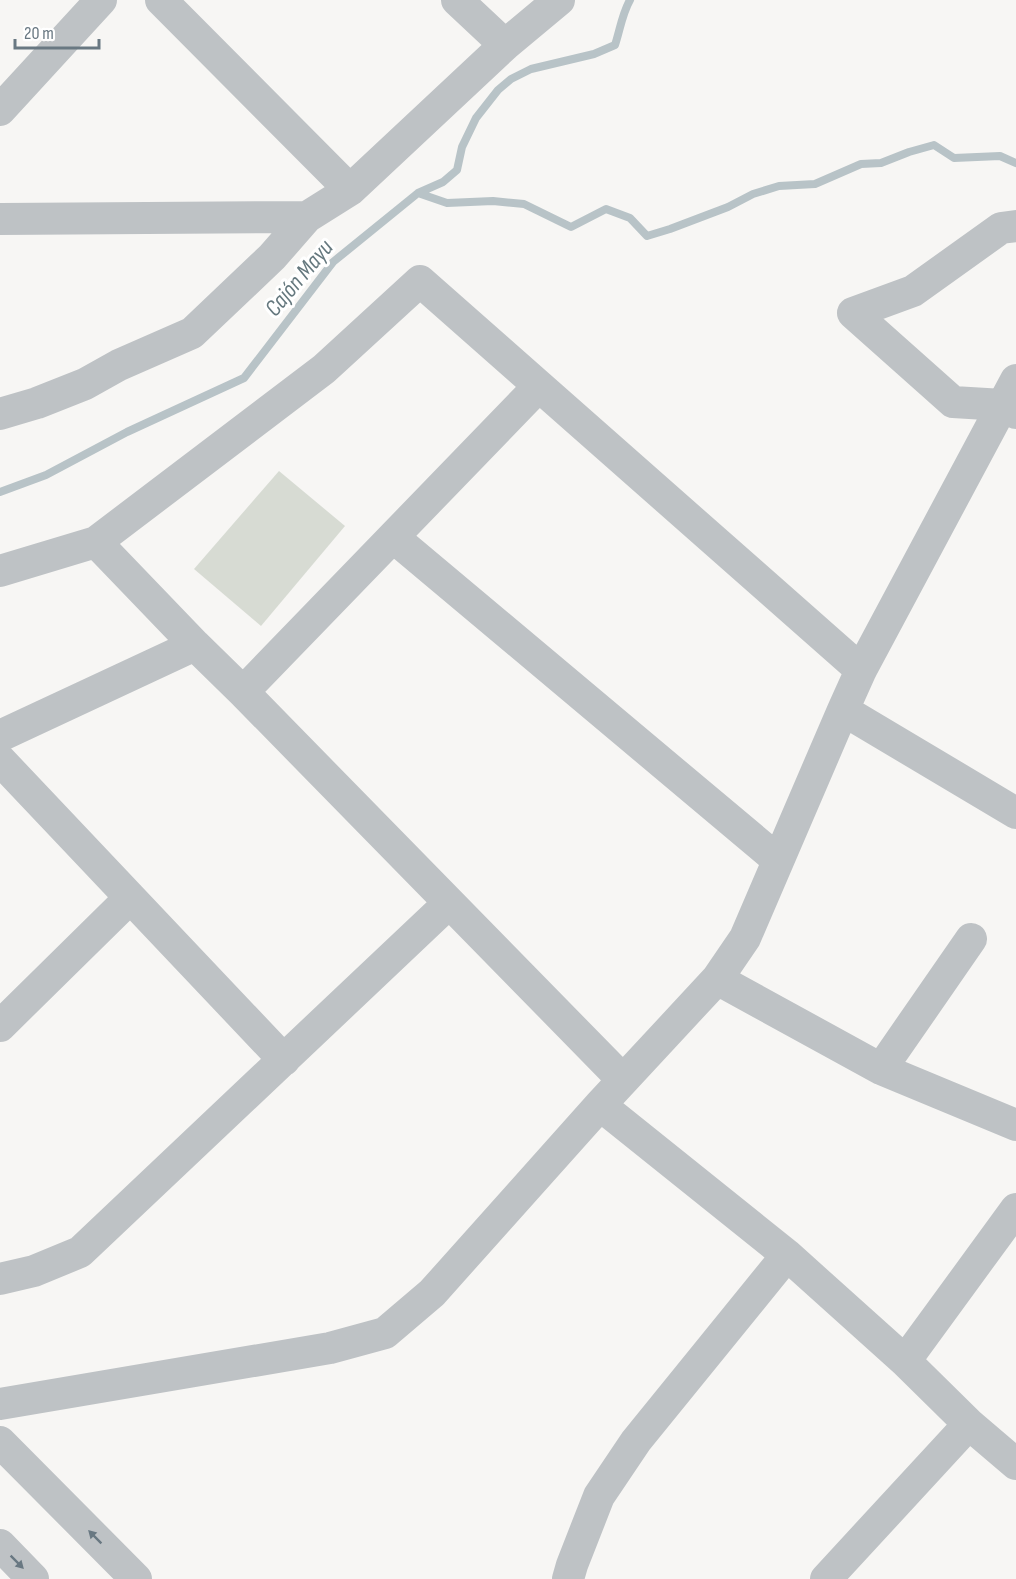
<svg xmlns="http://www.w3.org/2000/svg" width="1016" height="1579" font-family="'Sofia Sans Condensed',sans-serif">
<style>
.pitch{fill:#d7dbd3}
.lines{fill:none;stroke-linecap:round;stroke-linejoin:round}
.stream{stroke:#b8c3c7;stroke-width:8}
.minor{stroke:#bec2c5;stroke-width:32}
.oneway{fill:#697882}
.labels{text-anchor:middle;dominant-baseline:central;stroke-width:6;stroke-linejoin:round;paint-order:stroke}
.water-label{font-size:24px;font-style:italic;fill:#65787e;stroke:#fff}
</style>
<rect width="100%" height="100%" fill="#f7f6f4"/>
<!-- pitch -->
<path class="pitch" d="M279,471l66,55 -84,100 -67,-57z"/>
<g class="lines">
<!-- stream -->
<path class="stream" d="M418,193l29,10 46,-2 31,3 47,23 35,-18 24,9 17,18 23,-7 58,-22 25,-13 26,-8 36,-2 46,-20 20,-1 28,-11 25,-7 20,13 46,-2 16,7
M0,492l46,-17 81,-43 117,-54 89,-116 85,-69 25,-11 14,-12 5,-23 14,-29 22,-28 13,-11 20,-10 63,-15 21,-9c5,-15 7,-31 15,-45"/>
<!-- minor -->
<path class="minor" d="M161,0l189,190
M457,0l48,45
M0,110l101,-110
M0,219l307,-2
M1016,226l-15,2 -88,63 -60,22 100,89 50,3 13,8
M0,414l37,-11 48,-19 34,-19 73,-32 80,-76 35,-40 43,-27 155,-145 54,-45
M393,537l385,323
M96,542l99,103 48,47 380,388
M0,571l96,-29 228,-173 96,-88 441,389
M243,692l296,-306
M843,710l173,103
M0,736l195,-91
M0,760l284,300
M717,979l164,90 135,56
M0,1026l130,-128
M881,1069l90,-130
M600,1105l187,150 118,106 64,63 47,40
M0,1279l34,-8 46,-19 369,-349
M905,1361l111,-152
M0,1404l330,-56 55,-15 47,-40 168,-188 117,-126 28,-41 98,-228 18,-40 155,-290
M0,1442l136,137
M0,1545l33,34
M568,1579l4,-14 27,-69 37,-55 151,-186
M826,1579l143,-155"/>
</g>
<!-- one-way arrows -->
<defs><path id="oneway-solid" d="M-6-.8H1V-3.2L6.5 0L1 3.2V.8H-6Z" transform="scale(1.5)"/></defs>
<g class="oneway">
<use href="#oneway-solid" transform="translate(95 1537) rotate(-135)"/>
<use href="#oneway-solid" transform="translate(17 1562) rotate(45)"/>
</g>
<g class="labels">
<!-- water labels -->
<g class="water-label">
<text transform="translate(299 278) rotate(-50)">Cajón Mayu</text>
</g>
</g>
<!-- scale -->
<path d="M15 39v9h84v-9" fill="none" stroke="#697882" stroke-width="3"/>
<text x="24" y="39" font-size="18" fill="#697882" stroke="#ffffff" stroke-width="4.5" paint-order="stroke">20 m</text>
</svg>
